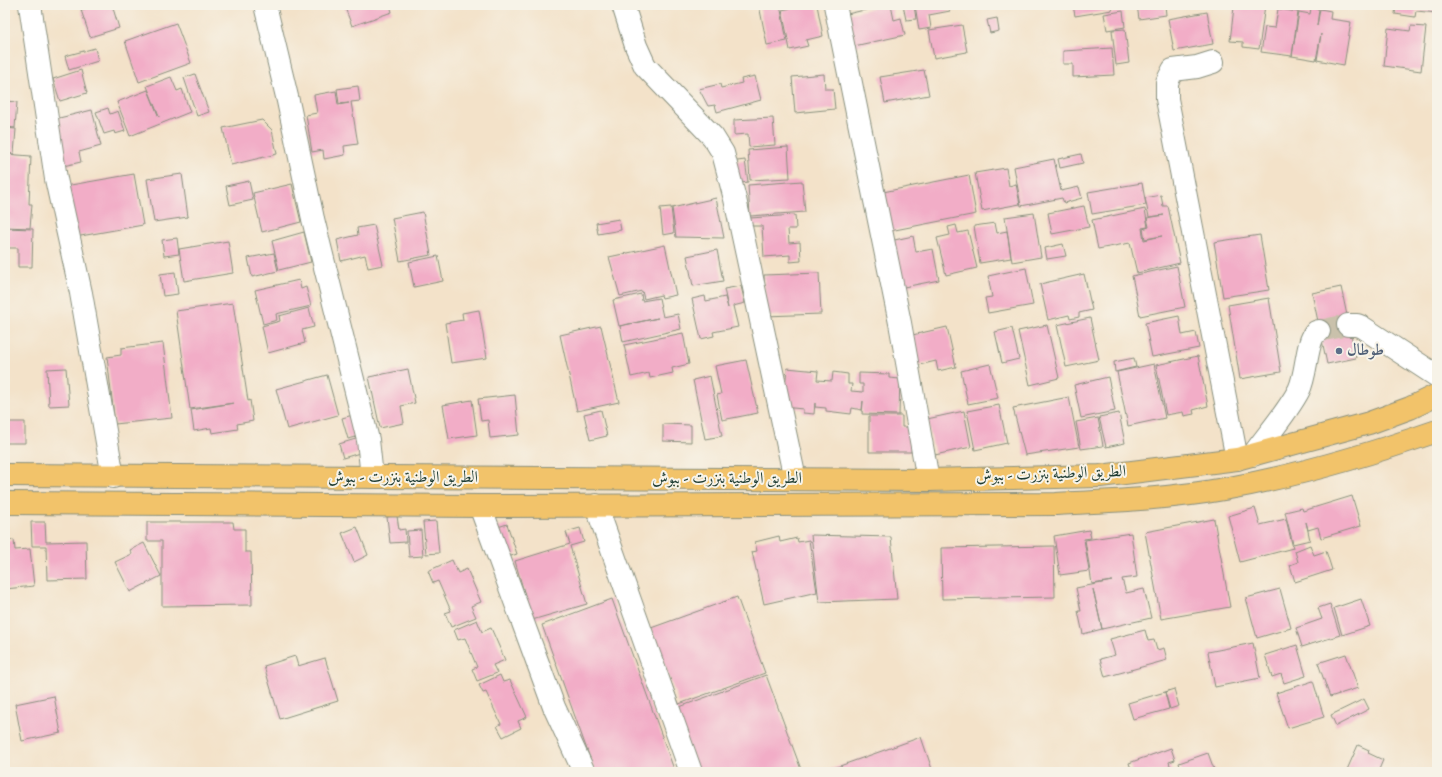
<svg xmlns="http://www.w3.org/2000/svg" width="1442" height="777" font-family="'Sorts Mill Goudy',Amiri,serif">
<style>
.building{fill:#f2adc7}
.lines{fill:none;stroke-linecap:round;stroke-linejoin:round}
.minor-tunnel{stroke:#c9c1ab;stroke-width:22;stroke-dasharray:22 11;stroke-linecap:butt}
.minor-casing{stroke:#89907e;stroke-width:24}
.major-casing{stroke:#89907e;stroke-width:24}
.minor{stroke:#fff;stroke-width:22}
.major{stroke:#f2c36a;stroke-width:22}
.service-dot{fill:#5c6f8a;stroke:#f7f3e8;stroke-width:1.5}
.labels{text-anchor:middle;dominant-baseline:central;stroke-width:4;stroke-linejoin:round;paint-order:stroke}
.service-label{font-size:16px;font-weight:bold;fill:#4e5e75;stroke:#f7f3e8;text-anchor:start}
.street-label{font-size:16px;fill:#1f3d34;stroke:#f7f3e8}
</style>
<rect width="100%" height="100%" fill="#f7f3e8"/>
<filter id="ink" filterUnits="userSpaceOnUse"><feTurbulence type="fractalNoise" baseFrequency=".025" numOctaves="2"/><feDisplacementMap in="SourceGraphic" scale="8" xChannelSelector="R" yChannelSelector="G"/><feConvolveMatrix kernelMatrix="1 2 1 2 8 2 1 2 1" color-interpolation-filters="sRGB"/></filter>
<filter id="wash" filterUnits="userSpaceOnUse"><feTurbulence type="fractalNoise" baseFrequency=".012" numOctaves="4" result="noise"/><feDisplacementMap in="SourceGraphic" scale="16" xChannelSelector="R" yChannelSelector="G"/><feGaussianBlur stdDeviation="0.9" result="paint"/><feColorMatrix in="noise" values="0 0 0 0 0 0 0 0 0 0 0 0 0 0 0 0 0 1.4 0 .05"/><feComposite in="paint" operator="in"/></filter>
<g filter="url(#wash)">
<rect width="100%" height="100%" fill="#f3e2c9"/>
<g id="blocks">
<!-- building -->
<path class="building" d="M97,5h15l7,23 -29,9 -9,-27z
M344,5h46l2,7 -40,14z
M759,5h21l7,36 -20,4z
M805,5h12l6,31 -17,4 2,6 -18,4 -8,-40z
M887,5h4l3,15 7,-2 4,17 -51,11 -7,-32z
M903,5h11l2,14 -10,1z
M915,5h34l1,6 -21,4 2,13 -12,2z
M1073,5h38l1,5 -37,6z
M1137,5h28l1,10 -27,4z
M1248,5h17l-6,44 -16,-2v-5l-13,-1 4,-34 13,2z
M1396,5h41v8l-21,-2 -1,6 -20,-3z
M1311,8l8,1 -2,17 3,-17 11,2 -1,8 21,3 -7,43 -27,-5 4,-26 -5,26 -24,-4 7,-44 11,2z
M1278,9l20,3 -6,44 -31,-4 4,-25 10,1z
M1123,11l2,16 -18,3 -3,-16z
M1207,12l6,32 -39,7 -6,-32z
M997,18l2,13 -9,2 -3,-13z
M176,23l15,40 -52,19 -14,-41z
M962,25l5,27 -33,6 -5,-28z
M1411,26l15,1 -5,44 -37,-5 4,-38 22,3z
M1125,29l4,34 -13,2 -4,-35z
M95,48l3,13 -29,9 -4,-14z
M1112,48l2,27 -41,2v-13h-10v-13z
M81,70l6,23 -27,8 -7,-22z
M924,70l5,25 -44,8 -5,-26z
M195,74l14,38 -12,4 -13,-38z
M824,74l1,15h8l2,20 -40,4 -3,-36z
M755,76l6,24 -44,12 -2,-7 -7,1 -9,-17 21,-5 1,4 21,-5 -1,-4z
M171,77l6,14 5,-2 8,23 -60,24 -13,-34 31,-12 11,27 -12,-31z
M358,86l2,15 -9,1 7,42 -14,2 1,9 -21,4 -1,-9 -11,2 -6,-37 11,-2 -3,-18 22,-4 2,14 11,-2 -10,1 -2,-15z
M5,101l12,1 -2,26 -10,-1z
M108,108l2,6 8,-3 7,20 -10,3 -1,-3 -10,3 -8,-22z
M92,110l9,36 -22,6 2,10 -18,4 -12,-46z
M773,118l2,27 -26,2 -1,-13 -14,1v-15z
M262,120l10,10 5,24 -46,11 -8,-37z
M5,128l11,1 -2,25 -9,-1z
M788,147l2,31 -40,2 -2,-30z
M5,154l26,2 -2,48h3l-2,24 -25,-1z
M1081,154l2,9 -23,5 -2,-9z
M1054,159l7,32 18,-4 3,11 -18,5 -2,-5 -41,8 -7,-39z
M745,160l3,22 -15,2 -3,-22z
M1006,168l3,18 7,-2 4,20 -38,7 -7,-38z
M134,174l9,51 -68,12 -10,-51z
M182,174l6,43 -34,5 -7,-43z
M969,175l7,39 -86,17 -7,-39z
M249,181l4,19 -23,5 -4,-19z
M802,181l3,31 -55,4 -2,-31z
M1142,183l4,22 -54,9 -4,-22z
M292,184l9,38 -39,10 -9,-39z
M1161,195l2,11h5l12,57 -43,10 -7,-30 -32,6 -6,-29 53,-11 3,18 -6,1 2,12 18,-4 -17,3 -2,-10 6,-2 -2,-9 17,-3 -15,2 -4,-19z
M716,198l8,40 -48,-1 -4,-29z
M1084,206l5,21 -37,7 -4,-21z
M671,207l3,26 -11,2 -3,-27z
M423,212l8,43 -31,6 -8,-43z
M1034,213l7,44 -29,5 -7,-45z
M795,215l1,14h-8l1,14 11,-1 1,19 -11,1v-7l-26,2 -2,-31h-11l-1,-8z
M619,219l2,11 -23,4 -2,-11z
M995,223l2,10 10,-2 4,27 -31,5 -6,-37z
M374,225l9,40 -15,3 -3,-13 -24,6 -4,-21 21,-5 -1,-7z
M956,225l2,8 10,-2 9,37 -31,7 -9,-37 13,-3 -2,-8z
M5,228l28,1 -1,38h-14v-19h-13z
M304,232l7,30 -32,8 -7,-29z
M1260,235l9,55 -46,7 -9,-55z
M913,236l3,16 17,-3 6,31 -40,8 -9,-47z
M177,238l2,16 -15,2 -2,-16z
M228,241l5,32 -49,8 -5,-32z
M1063,244l3,12 -19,3 -2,-11z
M665,245l11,50 -14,3 -1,-3 -17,4 -2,-8 -22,5 -11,-39z
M717,250l6,31 -30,5 -6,-30z
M274,253l4,18 -26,6 -4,-19z
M438,256l5,25 -29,6 -5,-25z
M1177,266l8,41 -45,9 -8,-40z
M1026,268l7,37 -45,8 -3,-15 7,-1 -4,-21z
M175,272l3,22 -15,2 -3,-22z
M819,273l2,41 -56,2 -1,-41z
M1084,274l8,36 -13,3v4l-9,2 -1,-4 -21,5 -8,-36z
M299,280l2,9 5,-2 5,19 -35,8 1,6 -14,4 -8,-34z
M741,286l4,17 -12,3 5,21 -25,5 1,4 -13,3 -9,-40 13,-3 1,5 19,-4 3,11 -4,-19z
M1341,287l15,71 -29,6 -15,-71z
M641,294l1,7 17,-3 4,19 15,-3 3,15 -58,13 -3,-16 38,-8 -39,8 -6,-26z
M1269,298l12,74 -41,7 -12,-74z
M233,303l15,98 2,-1 3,21 -16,3 1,5 -26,4 -1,-5 -17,3 -3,-21 43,-7 -44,6 -14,-98z
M309,308l5,19 -12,3 3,13 -37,10 -6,-27 18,-5 -1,-5z
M479,310l8,48 -36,5 -6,-40 18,-3 -1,-7z
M1179,316l3,19 14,-3 3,16 -47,9 -7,-34z
M1090,318l9,42 -33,7 -9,-42z
M1047,325l12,53 -29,7 -12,-54z
M601,326l18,76 -42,9 -17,-76z
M947,327l9,40 -18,4 -2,-10 -21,5 -7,-30z
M1012,328l7,31 -17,4 -7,-31z
M683,333l6,31 -17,4 1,5 -23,5 -1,-5 -18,4 -7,-32z
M163,343l9,75 -57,6 -8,-67 14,-2v-7z
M1198,356l10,50 -15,4 1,4 -10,2 -1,-4 -17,3 -10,-50z
M1134,358l2,9 -21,5 -1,-10z
M746,360l12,53 -36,7 -5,-25 4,-1 -6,-28z
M990,364l8,34 -30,6 -7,-33z
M1154,364l11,54 -37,8 -11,-54z
M66,368l3,37 -20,1 -2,-37z
M787,368l31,3 -1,9 15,1 1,-9 15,2v10h4l-1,7 12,1v-8h-4v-11l30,1v4l11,1 -1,36 -37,-1 1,-13 -1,9 -10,-2 -1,6 -25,-3v-3l-11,-1v-4l-1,11 -11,-1v-4l-20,-2z
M408,369l7,34 -14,3 3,17 -24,5 -11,-51z
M327,375l11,40 -51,14 -11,-40z
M710,376l12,60 -17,3 -12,-59z
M1108,377l7,34 -34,7 -7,-33z
M515,395l4,40 -29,3 -2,-18 -7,1 -3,-22z
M1069,397l10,50 -54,8 -12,-47z
M472,400l5,35 -28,4 -6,-34z
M999,405l8,38 -32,7 -8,-39z
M601,410l6,26 -17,4 -6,-26z
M964,411l7,36 -36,8 -8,-36z
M1119,413l6,30 -19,4 -7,-30z
M353,415l5,21 -10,3 -6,-21z
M869,416h33v11h12l-3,25h-42z
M1098,418l5,28 -22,3 -5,-27z
M5,422h20v21h-20z
M663,424l28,1v17l-28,-1z
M359,438l4,14 -20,6 -4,-14z
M1352,496l9,30 -40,12 -3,-11 -10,3 -2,-8 4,18 -17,4 -8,-32 17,-4 1,3z
M1255,508l5,17 26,-6 7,29 -53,14 -12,-46z
M397,516l2,14 6,-1 1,13 -16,1 -3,-26z
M1214,519l16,88 -69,12 -16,-87z
M436,521l3,32 -13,1 -3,-32z
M31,522h14l1,20 40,-1 1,38 -40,1 -1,-34h-14z
M147,522h86l1,7h11v23h6l1,53 -90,1v-65h-15z
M507,524l10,30 -12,4 -10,-30z
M357,527l11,28 -14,7 -12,-29z
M580,528l4,14 -14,4 17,58 -55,16 -17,-59 55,-17 -4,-12z
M421,530l2,26 -14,1 -2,-26z
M1089,530l2,8 -7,1 5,32 -29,4 -6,-39z
M1131,533l6,44 -15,2 4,14 18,-4 7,29 -49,11 -9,-40 9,40 -19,5 -5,-23h3l-5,-23 36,-7 -20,3 -7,-44z
M811,535l80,2 6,62 -78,3z
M779,536l1,6 17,-4 1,4 11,-2 8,52 -53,12 -12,-52 5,-1 -2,-9z
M14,540l1,10 15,-1 4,37 -29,3v-48z
M144,543l17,33 -31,16 -15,-30 17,-8 -2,-4z
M1310,545l4,10 12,-4 6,19 -37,12 -5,-17 8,-3 -3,-11z
M1054,546l1,51 -113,2 -1,-51z
M452,560l6,13 9,-4 14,33 -10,4 5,11 -25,10 -6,-14 6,-2 -13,-30 -5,2 -5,-12z
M1280,589l11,39 -34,10 -11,-40z
M737,597l28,76 -86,31 -28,-76z
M612,599l63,173h-80l-53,-147z
M1361,599l9,27 -28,9 -8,-27z
M1330,604l10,31 -38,12 -6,-19 26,-9 -4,-11z
M477,620l5,12 9,-4 14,32 -12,5 4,8 -20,8 -5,-12 5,-2 -12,-29 -7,2 -4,-10z
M1145,630l3,11 6,-1 3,10 7,-2 3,12 -62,17 -5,-18 15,-4 -5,-16z
M1253,643l7,35 -45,9 -7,-35z
M1297,645l9,31 -22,7 -3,-9 -9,3 -7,-22z
M1346,654l12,34 -28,9 -12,-34z
M295,656l3,10 27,-8 13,43 -58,18 -16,-53z
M500,675l3,7 7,-2 17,37 -9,4 3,7 -18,9 -6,-11 4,-2 -15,-32 -3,1 -4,-8z
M766,675l36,97h-105l-23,-63z
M1313,681l11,36 -36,11 -12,-35z
M1174,689l5,17 -9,3 -5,-17z
M1165,692l4,17 -36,10 -5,-16z
M54,696l7,37 -39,8 -7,-37z
M1364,699l5,10 -33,17 -5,-11z
M921,737l12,35h-110z
M1358,745l11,5 -1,3 15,7 -5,12h-32z
M1171,748l4,12 -6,2 3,10h-40l-3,-9z
M1208,753l7,19h-33l-3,-9z"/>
</g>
</g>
<g filter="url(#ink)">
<use href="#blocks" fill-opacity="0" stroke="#89907e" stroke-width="1"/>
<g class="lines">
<!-- minor-tunnel -->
<path class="minor-tunnel" d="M1319,331l29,-6"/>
<defs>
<path id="minor" d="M30,5l26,174 25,114 32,184
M265,5l23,96 25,118 55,221 4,37
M623,5l13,41 9,20 68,71 10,16 12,46 60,280
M835,5l65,318 28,157
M1213,62l-16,5 -24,3 -6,12v17l70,360
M1348,325h9l5,2 75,49
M1253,455c15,-21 34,-42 46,-65 8,-16 7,-48 17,-58l3,-1
M596,505l95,267
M480,506l74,201 30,65"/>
<path id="major" d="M5,475l923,5 172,-4 137,-17 132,-36 41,-15 27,-13
M5,503l475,3 576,-2c56,-3 113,-5 168,-15 73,-13 144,-34 213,-58"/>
</defs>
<!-- minor casing -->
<use href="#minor" class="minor-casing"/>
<!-- major casing -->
<use href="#major" class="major-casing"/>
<!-- minor -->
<use href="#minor" class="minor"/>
<!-- major -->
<use href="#major" class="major"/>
</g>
</g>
<!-- markers -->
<circle class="service-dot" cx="1339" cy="351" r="4"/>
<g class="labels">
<!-- service labels -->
<g class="service-label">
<text x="1347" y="351">طوطال</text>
</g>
<!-- street labels -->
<g class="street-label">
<text transform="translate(1051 475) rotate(-2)">الطريق الوطنية بنزرت - ببوش</text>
<text x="403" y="478">الطريق الوطنية بنزرت - ببوش</text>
<text x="727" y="479">الطريق الوطنية بنزرت - ببوش</text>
</g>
</g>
<!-- margin -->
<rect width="1442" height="777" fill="none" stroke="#f7f3e8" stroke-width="20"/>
</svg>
